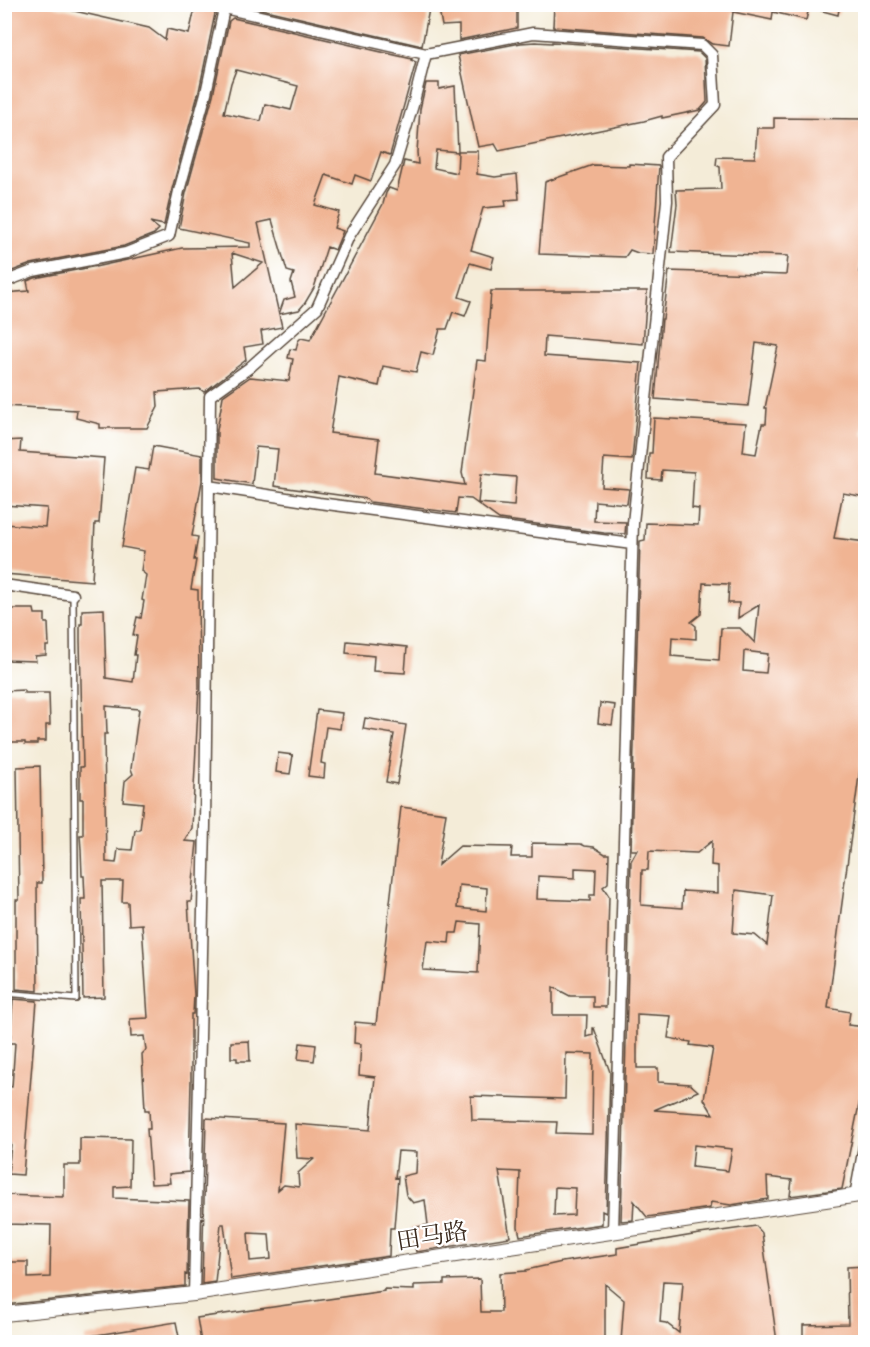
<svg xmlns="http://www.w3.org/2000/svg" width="870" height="1347" font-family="Alegreya,'Noto Serif SC',serif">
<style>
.building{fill:#f0b493;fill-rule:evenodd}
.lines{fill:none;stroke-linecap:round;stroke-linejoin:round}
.service-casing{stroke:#57473a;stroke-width:8}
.minor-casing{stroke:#57473a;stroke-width:13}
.tertiary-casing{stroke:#57473a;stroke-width:16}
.service{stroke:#fff;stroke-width:5}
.minor{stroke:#fff;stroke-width:10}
.tertiary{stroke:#fff;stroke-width:14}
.labels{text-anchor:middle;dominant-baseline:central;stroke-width:4.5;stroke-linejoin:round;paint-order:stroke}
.street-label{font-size:24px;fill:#3b2a1e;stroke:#fff}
</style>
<rect width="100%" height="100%" fill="#fff"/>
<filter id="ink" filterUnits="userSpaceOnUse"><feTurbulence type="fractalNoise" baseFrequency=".0167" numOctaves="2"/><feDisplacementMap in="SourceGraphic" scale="12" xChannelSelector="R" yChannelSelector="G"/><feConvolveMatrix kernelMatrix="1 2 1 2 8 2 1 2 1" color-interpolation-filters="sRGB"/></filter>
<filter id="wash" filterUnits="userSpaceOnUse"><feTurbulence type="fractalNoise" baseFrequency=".008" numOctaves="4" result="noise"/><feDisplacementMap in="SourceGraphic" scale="24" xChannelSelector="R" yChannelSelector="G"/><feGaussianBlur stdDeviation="1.35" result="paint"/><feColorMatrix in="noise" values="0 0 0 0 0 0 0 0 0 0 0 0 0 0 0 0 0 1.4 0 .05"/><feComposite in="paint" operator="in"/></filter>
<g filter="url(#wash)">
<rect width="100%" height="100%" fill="#f4ecd8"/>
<g id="blocks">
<!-- building -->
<path class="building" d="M4,4h40l105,24 16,12 2,-11 22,5 7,-30h21l-18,87 -27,98 -8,36 -14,-3 9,7 -5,5 -30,12 -93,18 -27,10z
M250,4h180l-8,42 -174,-40z
M438,4h79v24l-58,12v-15l-17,1z
M554,4h256l-4,16 -33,-8 -1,8 -39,-8 -4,34 -17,-2 -9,-6 -150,-11z
M811,4h29l-2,11 -27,-7z
M233,18l179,41 -1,1 5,2 -26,93 -9,-3 -10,29 -16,-6 -3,9 -26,-9 -11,30 24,7 -5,16 9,3 -8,19 -8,-3 -13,41 -9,15 -6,7 -20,4 3,13 -21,4 2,13 -19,3 2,13 -42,32 -4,-3 -43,3 1,15 -11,21h-47v-4l-24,-6 1,-8 -73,-4v-113l25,-2 -2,-10 8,-3 62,-12 -2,1 87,-19 68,-1v-4l-71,-15 7,-35 27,-98 16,-74zM236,70l62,16 -7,24 -26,-6 -4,17 -37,-8 7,-30zM272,220l15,51 7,2 -3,9 4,15 -11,3 -5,14 -21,-91zM232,253l31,10 -28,24z
M535,42l17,1v-1l147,10 6,6 2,44 -7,8 -38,8v-2l-18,5 -145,30 -4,-7 -17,3 -20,-92 63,-12z
M426,83h13v6l16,-3 3,65h20l-1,23 18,3 22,-3 2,25 -14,1 1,6 -23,2 -12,42 23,7 -3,12 -21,-6 -11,34 12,4 -6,15 -12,-4 -6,17h-7l-7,26 -12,-3 -5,20 -33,-6 -4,20 -40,-9 -9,56 49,6 -4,34 90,12 -3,-12 15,-113 9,1 5,-70h156l-4,53 -98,-8 -1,20 97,7 -9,97 -28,-2 -2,29 27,2 -2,15 -32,-3 -1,20 32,1 -1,12 -21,-1 -105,-14 -28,-20 -13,-1 -2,15 -86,-11 -4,-3 -6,-1 -86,-12 4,-37 -22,-2 -4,37 -35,-6v-48l6,-34 27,-19 39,4 4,-22 -5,-1 2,-9 6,1 2,-9 3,-3 9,2 73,-136 3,-11 3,-5 8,3 7,-30 14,3 -1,-12 3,-43zM436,150l22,2 -1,21 -23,-5zM481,474l35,3 -2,29 -36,-3z
M774,118l92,1v126l-2,-1 -5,28h7v108l-4,18 4,1v18l-4,18h4v62l-23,-4 -9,45 32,4v181l-38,285 22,4 -2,13 18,2v43l-24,119 -52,7 2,-16 -25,-3 1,22 -37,6 -20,-3 -1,6 -63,9 -13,-16 -1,19 -12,1 10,-360 6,-11h-6l9,-309 5,-1 1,-17 52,2 1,-16 -7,-1 2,-36 -32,-2 -1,10 -13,-1 1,-26h3l2,-35 92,5 -3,29 13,2 6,-30h4l1,-16h-2l13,-62 -22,-3 -8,63 -93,-7 7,-80h1l6,-48 117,4 2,-19 -117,-4 6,-48 -1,-14 45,-1 -1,-22 -4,-2 1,-8 38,1 2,-30h17zM703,583l26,1 -1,19h11l-1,15 21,-13 -4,38 -15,-15h-19l-2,32 -48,-4 1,-19 24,2v-13l-5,-4 10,-8zM744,651l24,3 -2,19 -23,-2zM712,841l-1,24 7,1v27l-35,-2 -1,17 -41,-3 1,-35h6l1,-19 48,2zM736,890l37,5 -6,50 -12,-10 -22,-2zM637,1014l34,2 -3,22 23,4 -1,3 23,3 -9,51 9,15 -59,-4 44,-19 -8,-7 -32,-2v-14h-21zM694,1145l38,4 -4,22 -36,-4z
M629,164l30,2 -6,88 -15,-1 -8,-3 -5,7 -86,-3 6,-72 48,-17 36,1z
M21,440l-1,12 84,6 -5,65h-4l-3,58 -88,-7v-50l41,3 2,-19 -43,-3v-64z
M153,446l49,9v26l-10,55 6,1 -4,23h2l-5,29 7,1 1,97 -7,141 -7,13 12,1 -6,60h-3l6,93 -1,19h-2v67l-2,91 -20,2 1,9 -19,1 -4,-55h3l-1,-19h-4l-3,-56 4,-4 -2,-14 -13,1 -1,-18 18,-1 -6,-94 -13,1 -1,-23h-6l1,-21h-21l2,116 -21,1 -2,-99h4l-1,-23h-2l-1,-26 -1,-15h3v-36h-3v-32h3l-3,-126v-17h2v-14l22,-1 2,69 27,4 3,-27h-2l3,-19 -4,-1 4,-18 4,1 3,-17 -2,-1 4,-25 -5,-4 3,-20 -22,-4 13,-79 14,2zM106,706l33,3 -8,60 2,5 -8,7 -2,20 20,2 -3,27h-5l-3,20 -14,-1 -2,14 -10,-1 -2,-128h3z
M10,609h24l1,5h10v9h3l1,23h-3v9l-11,1 1,5 -32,-1v-50z
M347,641l60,6 -2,26 -32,-2 1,-15 -28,-3z
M24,690v3h25l1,32h-4v16h-9v3h-12v-2h-21v-51z
M600,703l15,2 -3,20 -14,-2z
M317,710l25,3 -2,16 -14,-2 -5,36 4,1 -1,14 -16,-2z
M365,718l41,7 -9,59 -11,-2 8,-48 -31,-5z
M278,753l15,2 -3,19 -14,-2z
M40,766l2,117h-5l1,108 -22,-2v-89h3l-2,-133z
M401,807l45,6 -8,52 22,-19 52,1 -1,10h21v-14l49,1 4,2 9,1 11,7h4l-1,29 -5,4 6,9 -3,111h-13v-11h-23l-17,-9v28h34l-1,22 7,-2v-7h1l16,44 -4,141 -4,-2v13l-82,12 -2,-9 2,-55 -21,-1 11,66 -94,15 -5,-24 17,-3 -3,-25 -12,3 -7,-8 -3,-19 13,-3 1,-21 -19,-1 -3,27 3,-1 -4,51h-4l-1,28 -158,23 -7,-55h-3l-6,58 -13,2 4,-166 78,5 -6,67 6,-5 15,2 -1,-14 16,-14 -17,-1 -2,-34 75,6 5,-53 -16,-2 2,-31 -7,-1 1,-21 21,2zM575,868l21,1 -1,26h-5v6l-53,-2 1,-23 37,2zM459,885l28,3 -1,23 -29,-3zM459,922l21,2 -2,49 -55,-3 4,-29 22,2 1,-10h7zM566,1053l27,1 -1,80 -36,-1 1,-11 -85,-2 -1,-24 94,3zM555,1187l20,1 -1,27 -20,1zM248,1233l21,1 2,25 -21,2z
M13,999l24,2 -14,174 -15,-1 3,-30 -7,-1v-57l8,1 3,-44h-5z
M249,1041l1,20h-13v-3h-6v-16z
M300,1043l16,2 -2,16 -16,-2z
M80,1138l51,1 -1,47 -16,1v11l75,3 -2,74 -2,-1v12l-181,19v-43h24v16l22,-1 1,-52 -47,-1v-29l60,2v-32h16z
M756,1226l6,7 15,109h-156l3,-42 -19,-16v58h-379v-1l-25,1 -4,-24 187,-27v-2l30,1v-5l30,-1v-4l36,-1 1,33h20l-1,-39 26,-2v-1l36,-8 55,-8v-6l76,-13zM663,1281l20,1 -4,51 -13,-10 -6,-1z
M866,1266v76h-63v-17l45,-1 -1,-57z
M176,1322l4,20h-95v-5z"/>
</g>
</g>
<g filter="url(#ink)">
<use href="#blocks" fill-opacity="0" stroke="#57473a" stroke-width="1.5"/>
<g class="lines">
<defs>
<path id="service" d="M4,993l72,6 -3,-404"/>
<path id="minor" d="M224,8l202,46 107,-21 169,12 10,10 3,50 -49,52 1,44 -34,322 -20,709
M4,282l29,-11 93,-18 43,-17 10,-45 27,-98 19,-89
M209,486l110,17 313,41
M4,585l69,10
M855,1196l11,-60
M194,1294l11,-469 5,-429 39,-28 68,-60 32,-72 46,-71 18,-60 13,-51"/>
<path id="tertiary" d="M4,1314l190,-20 672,-100"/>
</defs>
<!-- service casing -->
<use href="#service" class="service-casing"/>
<!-- minor casing -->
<use href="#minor" class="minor-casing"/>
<!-- tertiary casing -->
<use href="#tertiary" class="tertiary-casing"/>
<!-- service -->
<use href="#service" class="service"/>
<!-- minor -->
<use href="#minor" class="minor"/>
<!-- tertiary -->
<use href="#tertiary" class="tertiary"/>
</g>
</g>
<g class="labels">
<!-- street labels -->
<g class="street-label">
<text transform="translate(432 1236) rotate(-9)">田马路</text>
</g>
</g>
<!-- margin -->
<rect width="870" height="1347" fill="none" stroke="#fff" stroke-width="24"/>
</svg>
